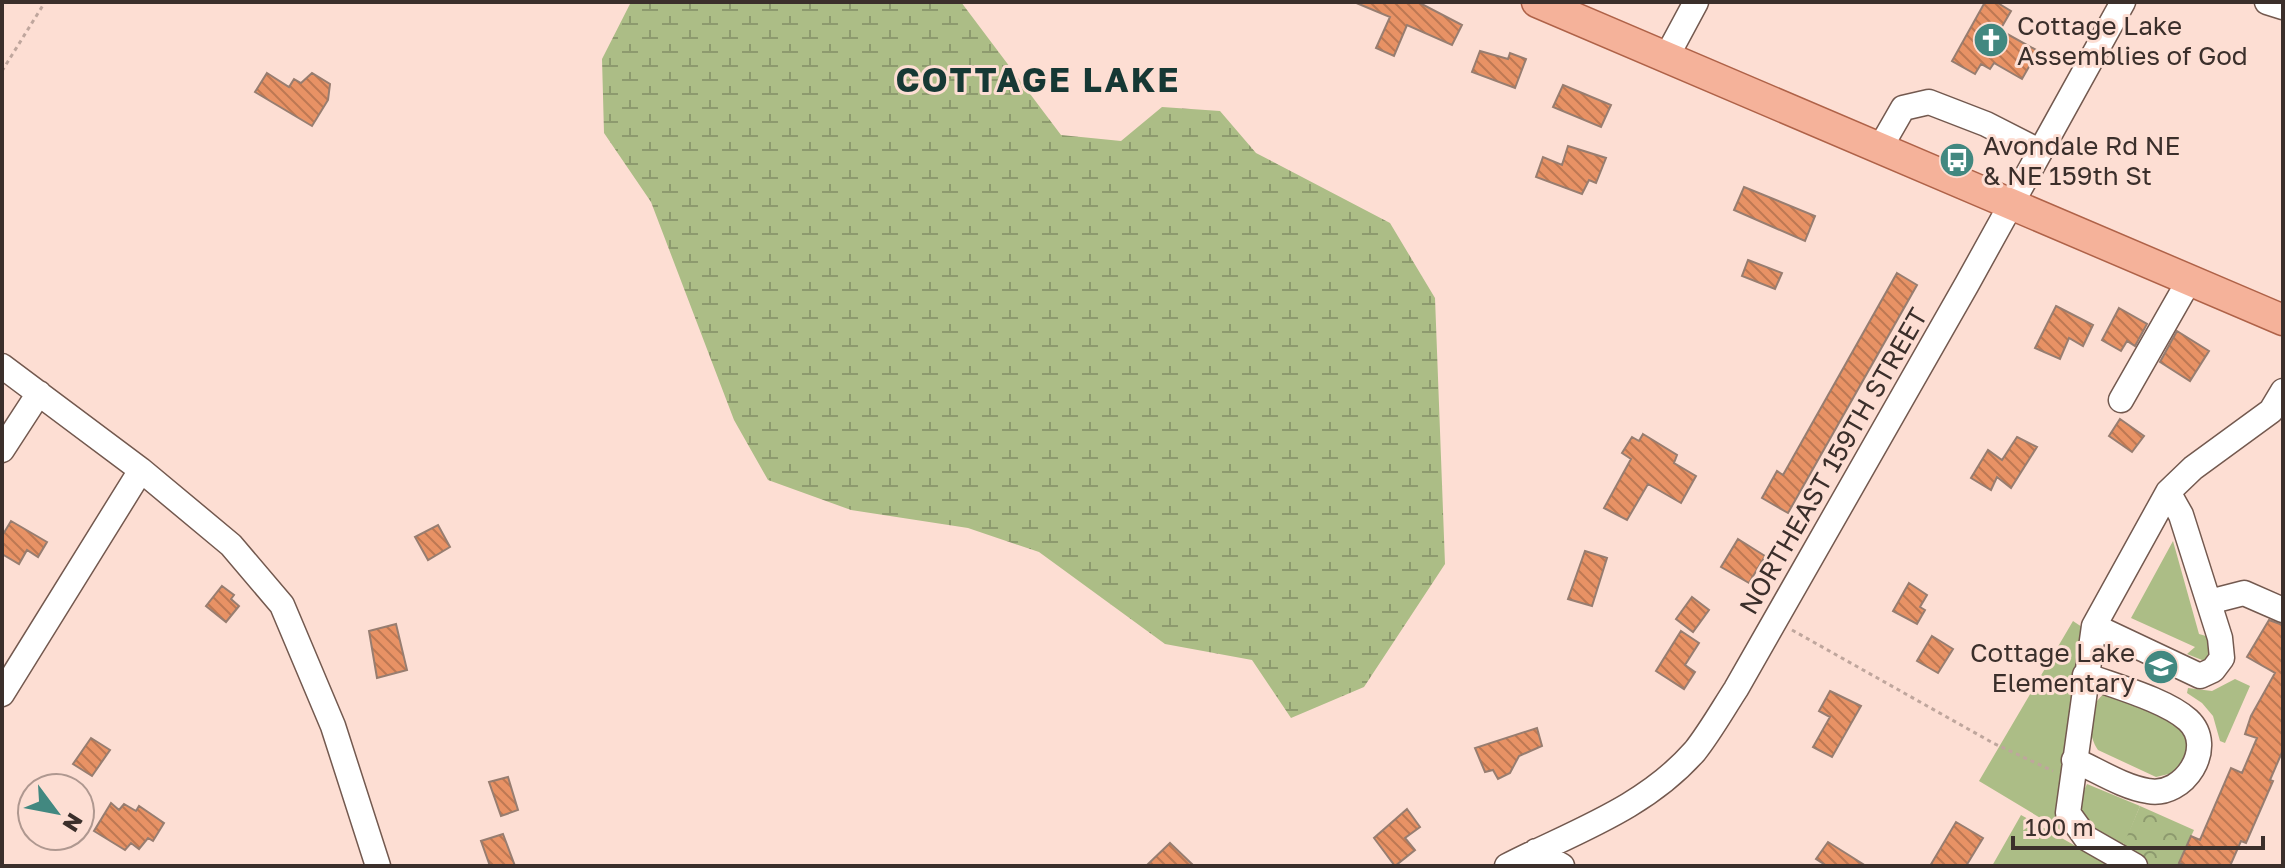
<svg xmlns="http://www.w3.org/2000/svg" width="2285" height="868" font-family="'Golos Text',sans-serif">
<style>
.grass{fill:#acbd86}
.wetland{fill:url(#wetland-marsh)}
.park{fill:url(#park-crowns)}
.building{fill:url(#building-back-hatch);stroke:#977d70;stroke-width:2}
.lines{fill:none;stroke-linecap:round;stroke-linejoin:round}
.minor-casing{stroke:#73594f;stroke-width:27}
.major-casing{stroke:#af6248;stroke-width:33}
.path{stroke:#bfa69d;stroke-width:3;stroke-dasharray:4 4;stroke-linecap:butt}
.minor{stroke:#fff;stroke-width:24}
.major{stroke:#f5b29a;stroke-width:30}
.labels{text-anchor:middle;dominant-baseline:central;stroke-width:6;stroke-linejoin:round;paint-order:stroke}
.poi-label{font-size:26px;fill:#3b2f2b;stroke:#fdded3;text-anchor:start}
.street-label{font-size:26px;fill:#3b2f2b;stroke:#fdded3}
.district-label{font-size:34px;font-weight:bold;letter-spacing:2px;fill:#163834;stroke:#fdded3}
</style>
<defs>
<pattern id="wetland-marsh" width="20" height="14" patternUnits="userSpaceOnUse" patternTransform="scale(2)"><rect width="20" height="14" fill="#acbd86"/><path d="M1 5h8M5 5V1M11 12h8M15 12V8" fill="none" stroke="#8d9a6e"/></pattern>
<pattern id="park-crowns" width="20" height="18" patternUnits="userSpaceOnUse" patternTransform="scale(2)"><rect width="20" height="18" fill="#acbd86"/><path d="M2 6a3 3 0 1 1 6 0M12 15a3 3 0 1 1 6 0" fill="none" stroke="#8d9a6e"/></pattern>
<pattern id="building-back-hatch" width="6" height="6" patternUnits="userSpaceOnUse" patternTransform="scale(2)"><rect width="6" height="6" fill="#e89265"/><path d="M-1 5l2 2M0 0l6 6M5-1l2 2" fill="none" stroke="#bd7853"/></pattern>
</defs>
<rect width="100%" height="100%" fill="#fdded3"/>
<!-- grass -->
<path class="grass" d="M2173,541l26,93 14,4 3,5 -9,19 -20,-8 8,-7 -64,-29z
M2073,621l9,6 -5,213 -98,-59z
M2235,679l15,7 -25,57 -5,-2 -7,-25 -11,-13 -15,-10 1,-5 24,3z
M2104,694h8l59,24 15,12 3,26 -12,16 -21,5 -58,-27c-11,-15 -11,-44 6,-56z
M2087,784l53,22 -15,37 -5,2 -36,-21 -6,-21z
M2021,815l90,51h-119z"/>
<!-- wetland -->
<path class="wetland" d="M631,2h330l100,133 60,6 41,-34 58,4 36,42 134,70 45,75 10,266 -81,123 -73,31 -39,-58 -87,-16 -126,-92 -71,-24 -117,-18 -83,-30 -34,-60 -83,-218 -47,-69 -2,-74z"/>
<!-- park -->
<path class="park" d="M2140,806l54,24 -15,32 7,4h-34l-30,-18z"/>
<!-- building -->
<path class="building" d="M1354,2h64l44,23 -10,20 -45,-20 -13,31 -18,-8 14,-31z
M1985,2h11l15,9 -11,19 38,21 -16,28 -28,-16 -4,6 -9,-5 -6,10 -23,-13z
M1480,51l28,8 2,-6 16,6 -11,29 -43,-16z
M267,73l22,14 5,-8 7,4 11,-10 18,11 -2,16 -16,26 -57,-34z
M1563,85l48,20 -10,22 -48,-20z
M1568,146l38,12 -10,25 -7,-3 -7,14 -46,-17 7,-20 19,8z
M1744,187l71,29 -10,25 -71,-31z
M1748,260l34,13 -7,16 -33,-13z
M1897,273l20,12 -129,228 -26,-15 15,-27 6,4z
M2056,306l37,19 -10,21 -14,-8 -9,21 -25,-11z
M2119,308l28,16 -12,22 -8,-5 -6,10 -19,-11z
M2177,331l32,20 -19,30 -30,-19z
M2120,419l24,17 -12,16 -23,-16z
M1643,434l34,21 -3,8 22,13 -15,27 -33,-19 -21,36 -23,-12 27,-49 -9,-6 10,-16 7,4z
M2017,437l20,10 -26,41 -14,-11 -6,13 -20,-12 17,-28 14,10z
M11,521l36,21 -9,15 -11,-7 -8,14 -17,-10v-18z
M438,525l12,22 -22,13 -13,-23z
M1738,539l27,17 -16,27 -28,-16z
M1585,551l22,7 -15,48 -24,-7z
M1909,583l18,12 -7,12 5,3 -8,14 -24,-13z
M222,586l12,9 -3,4 8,7 -13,16 -20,-16z
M1692,597l17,13 -16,22 -17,-13z
M2269,620l14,5v125l-13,30 3,1 -27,62 -5,-2 -11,25h-44l-7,-3 12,-27 9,4 31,-72 11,5 15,-35 -12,-4 6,-18 24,-43 -28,-16z
M396,624l11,46 -30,8 -8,-47z
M1681,631l18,12 -14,22 10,7 -11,17 -28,-18z
M1932,636l21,13 -15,24 -21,-12z
M1830,691l31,15 -29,51 -19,-10 17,-30 -11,-6z
M1537,728l5,18 -23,10 -9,17 -12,6 -5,-9 -8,2 -10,-24z
M91,738l19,12 -18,26 -19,-12z
M508,777l10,33 -17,6 -12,-34z
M111,803l8,7 5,-6 12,7 3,-5 25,17 -11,18 -5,-3 -9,11 -8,-6 -6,7 -31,-19z
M1407,809l13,18 -15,11 10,12 -20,16 -21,-28z
M1956,822l27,16 -17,28h-36z
M503,834l12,32h-25l-9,-25z
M1828,842l38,24h-39l-11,-7z
M1170,843l24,23h-48z"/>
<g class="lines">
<defs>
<path id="minor" d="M2267,2l16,5
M1667,56l29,-54
M1880,148l23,-40 26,-6 57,22 53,27
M2,366l139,104 90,75 51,60 51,121 45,140
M2121,400l69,-121
M2,450l37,-57
M2209,602l35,-9 39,17
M2094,626l106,50 13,-6 9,-12 -2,-20 -39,-123 -13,-23
M2,694l139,-224
M2074,760c23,10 49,27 74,31 36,7 69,-44 40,-71 -22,-20 -74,-34 -103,-45
M1536,851l26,15
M1507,866c66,-34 137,-57 188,-115 15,-19 28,-42 41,-62l231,-405 156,-282
M2135,866l-49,-28 -18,-25 26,-187 74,-134 25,-24 78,-57 12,-20"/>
<path id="major" d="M1537,2l746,318"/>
</defs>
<!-- minor casing -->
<use href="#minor" class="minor-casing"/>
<!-- major casing -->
<use href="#major" class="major-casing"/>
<!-- path -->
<path class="path" d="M2,71l43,-69
M1792,630l201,113 60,28"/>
<!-- minor -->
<use href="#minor" class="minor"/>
<!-- major -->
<use href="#major" class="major"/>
</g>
<!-- icons -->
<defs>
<symbol id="church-disc" viewBox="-11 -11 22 22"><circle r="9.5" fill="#428880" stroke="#fdded3"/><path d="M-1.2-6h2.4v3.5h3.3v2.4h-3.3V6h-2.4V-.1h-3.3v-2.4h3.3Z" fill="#fff"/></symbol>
<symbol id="bus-disc" viewBox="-11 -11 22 22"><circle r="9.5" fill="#428880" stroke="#fdded3"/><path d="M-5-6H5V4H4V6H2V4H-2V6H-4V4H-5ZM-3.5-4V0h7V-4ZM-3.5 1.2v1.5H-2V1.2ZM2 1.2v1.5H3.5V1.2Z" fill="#fff"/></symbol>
<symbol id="school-disc" viewBox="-11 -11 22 22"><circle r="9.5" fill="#428880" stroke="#fdded3"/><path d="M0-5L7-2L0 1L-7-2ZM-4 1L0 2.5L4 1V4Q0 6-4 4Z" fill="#fff"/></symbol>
</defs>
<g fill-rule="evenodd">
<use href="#church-disc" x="1971" y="20" width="40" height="40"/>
<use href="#bus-disc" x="1937" y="140" width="40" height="40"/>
<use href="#school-disc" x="2141" y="647" width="40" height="40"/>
</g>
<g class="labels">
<!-- poi labels -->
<g class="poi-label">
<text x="2017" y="25">Cottage Lake<tspan x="2017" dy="30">Assemblies of God</tspan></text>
<text x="1983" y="145">Avondale Rd NE<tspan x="1983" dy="30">&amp; NE 159th St</tspan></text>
<text x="2135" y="652" text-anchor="end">Cottage Lake<tspan x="2135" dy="30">Elementary</tspan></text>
</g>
<!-- street labels -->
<g class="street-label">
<text transform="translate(1833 461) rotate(-60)">NORTHEAST 159TH STREET</text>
</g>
<!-- district labels -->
<g class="district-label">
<text x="1038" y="79">COTTAGE LAKE</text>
</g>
</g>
<!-- border -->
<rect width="2285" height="868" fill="none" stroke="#3b2f2b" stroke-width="8"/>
<!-- north arrow -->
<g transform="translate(56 812) rotate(122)"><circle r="38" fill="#fdded3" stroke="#af9890" stroke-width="2"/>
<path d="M0-6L14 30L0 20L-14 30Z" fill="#428880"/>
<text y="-12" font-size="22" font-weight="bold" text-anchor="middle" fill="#3b2f2b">N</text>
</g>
<!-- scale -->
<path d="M2013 836v12h250v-12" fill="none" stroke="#3b2f2b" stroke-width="4"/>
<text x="2025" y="836" font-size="24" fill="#3b2f2b" stroke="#fdded3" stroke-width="6" paint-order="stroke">100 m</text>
</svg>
